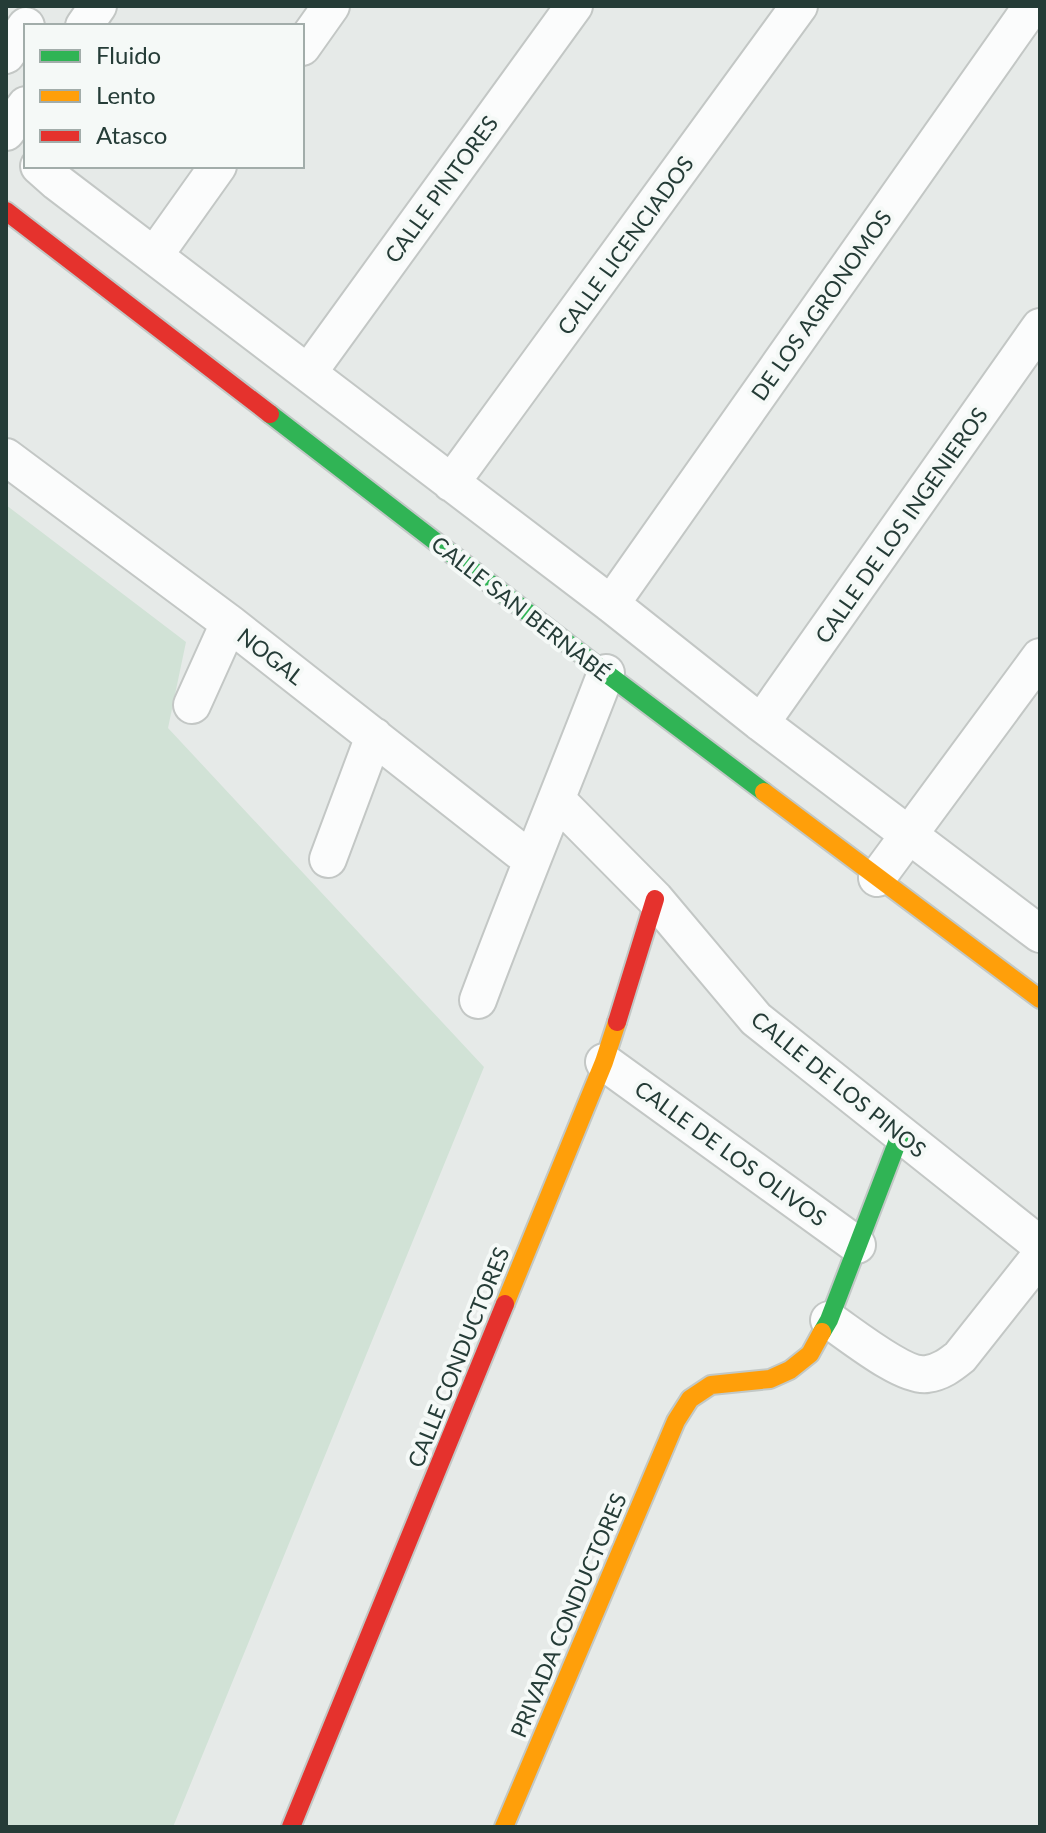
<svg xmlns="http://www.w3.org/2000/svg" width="1046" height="1833" font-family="Lato,sans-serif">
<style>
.green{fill:#d1e2d6}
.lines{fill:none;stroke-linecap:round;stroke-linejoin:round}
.street-casing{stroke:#c3c7c5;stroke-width:40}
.fast-casing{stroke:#c2c8c6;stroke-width:22}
.slow-casing{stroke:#c2c8c6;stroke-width:22}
.jam-casing{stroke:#c2c8c6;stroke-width:22}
.street{stroke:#fbfcfc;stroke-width:36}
.fast{stroke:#30b455;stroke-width:18}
.slow{stroke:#ff9f0a;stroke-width:18}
.jam{stroke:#e5322d;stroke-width:18}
.labels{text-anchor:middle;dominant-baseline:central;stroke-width:8;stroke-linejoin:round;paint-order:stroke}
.street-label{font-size:22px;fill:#253c37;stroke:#f5f9f7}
</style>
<rect width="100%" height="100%" fill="#e6eae8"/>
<!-- green -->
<path class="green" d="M6,505l180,137 -18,86 316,339 -311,760h-167z"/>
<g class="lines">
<defs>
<path id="street" d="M84,26l14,-20
M302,47l29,-41
M6,55l20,-29
M6,132l20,-27
M39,166l18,16 554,422 150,119 279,211
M154,256l64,-90
M308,373l266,-367
M6,457l223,166 302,237
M451,483l348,-477
M611,604l421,-598
M192,705l37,-82
M761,723l279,-396
M557,800l98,99 101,120 284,226
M328,859l46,-123
M877,878l163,-221
M478,1000c41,-110 86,-218 128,-327
M604,1062l253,183
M829,1320c21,14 75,58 98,54 14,-2 23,-9 33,-17l80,-101"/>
<path id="fast" d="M270,414l336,259 158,119
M822,1332l7,-12 71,-185"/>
<path id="slow" d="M764,792l276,207
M505,1304l99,-242 13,-40
M504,1827l172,-406 14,-22 21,-14 59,-6 20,-9 20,-16 12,-22"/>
<path id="jam" d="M6,211l264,203
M617,1022l38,-123
M291,1827l214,-523"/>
</defs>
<!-- street casing -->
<use href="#street" class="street-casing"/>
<!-- fast casing -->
<use href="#fast" class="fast-casing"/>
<!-- slow casing -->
<use href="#slow" class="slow-casing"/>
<!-- jam casing -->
<use href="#jam" class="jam-casing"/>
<!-- street -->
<use href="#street" class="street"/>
<!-- fast -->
<use href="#fast" class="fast"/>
<!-- slow -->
<use href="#slow" class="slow"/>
<!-- jam -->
<use href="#jam" class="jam"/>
</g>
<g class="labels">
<!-- street labels -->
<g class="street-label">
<text transform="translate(441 189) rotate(-54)">CALLE PINTORES</text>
<text transform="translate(625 245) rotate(-54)">CALLE LICENCIADOS</text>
<text transform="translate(821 305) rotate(-55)">DE LOS AGRONOMOS</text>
<text transform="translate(901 525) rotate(-55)">CALLE DE LOS INGENIEROS</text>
<text transform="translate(521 608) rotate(38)">CALLE SAN BERNABÉ</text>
<text transform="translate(271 656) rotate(38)">NOGAL</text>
<text transform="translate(839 1084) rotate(39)">CALLE DE LOS PINOS</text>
<text transform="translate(731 1153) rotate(36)">CALLE DE LOS OLIVOS</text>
<text transform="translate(458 1357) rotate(-68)">CALLE CONDUCTORES</text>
<text transform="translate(568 1615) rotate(-67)">PRIVADA CONDUCTORES</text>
</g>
</g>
<!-- border -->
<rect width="1046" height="1833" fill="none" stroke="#253c37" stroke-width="16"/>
<!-- legend -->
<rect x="24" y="24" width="280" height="144" fill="#f5f9f7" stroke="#a2adaa" stroke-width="2"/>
<rect x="40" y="50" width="40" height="12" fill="#30b455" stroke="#a2adaa" stroke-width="2"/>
<text x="96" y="64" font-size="24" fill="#253c37">Fluido</text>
<rect x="40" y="90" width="40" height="12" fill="#ff9f0a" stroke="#a2adaa" stroke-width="2"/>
<text x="96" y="104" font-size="24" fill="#253c37">Lento</text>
<rect x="40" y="130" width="40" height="12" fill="#e5322d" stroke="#a2adaa" stroke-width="2"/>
<text x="96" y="144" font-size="24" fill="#253c37">Atasco</text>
</svg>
